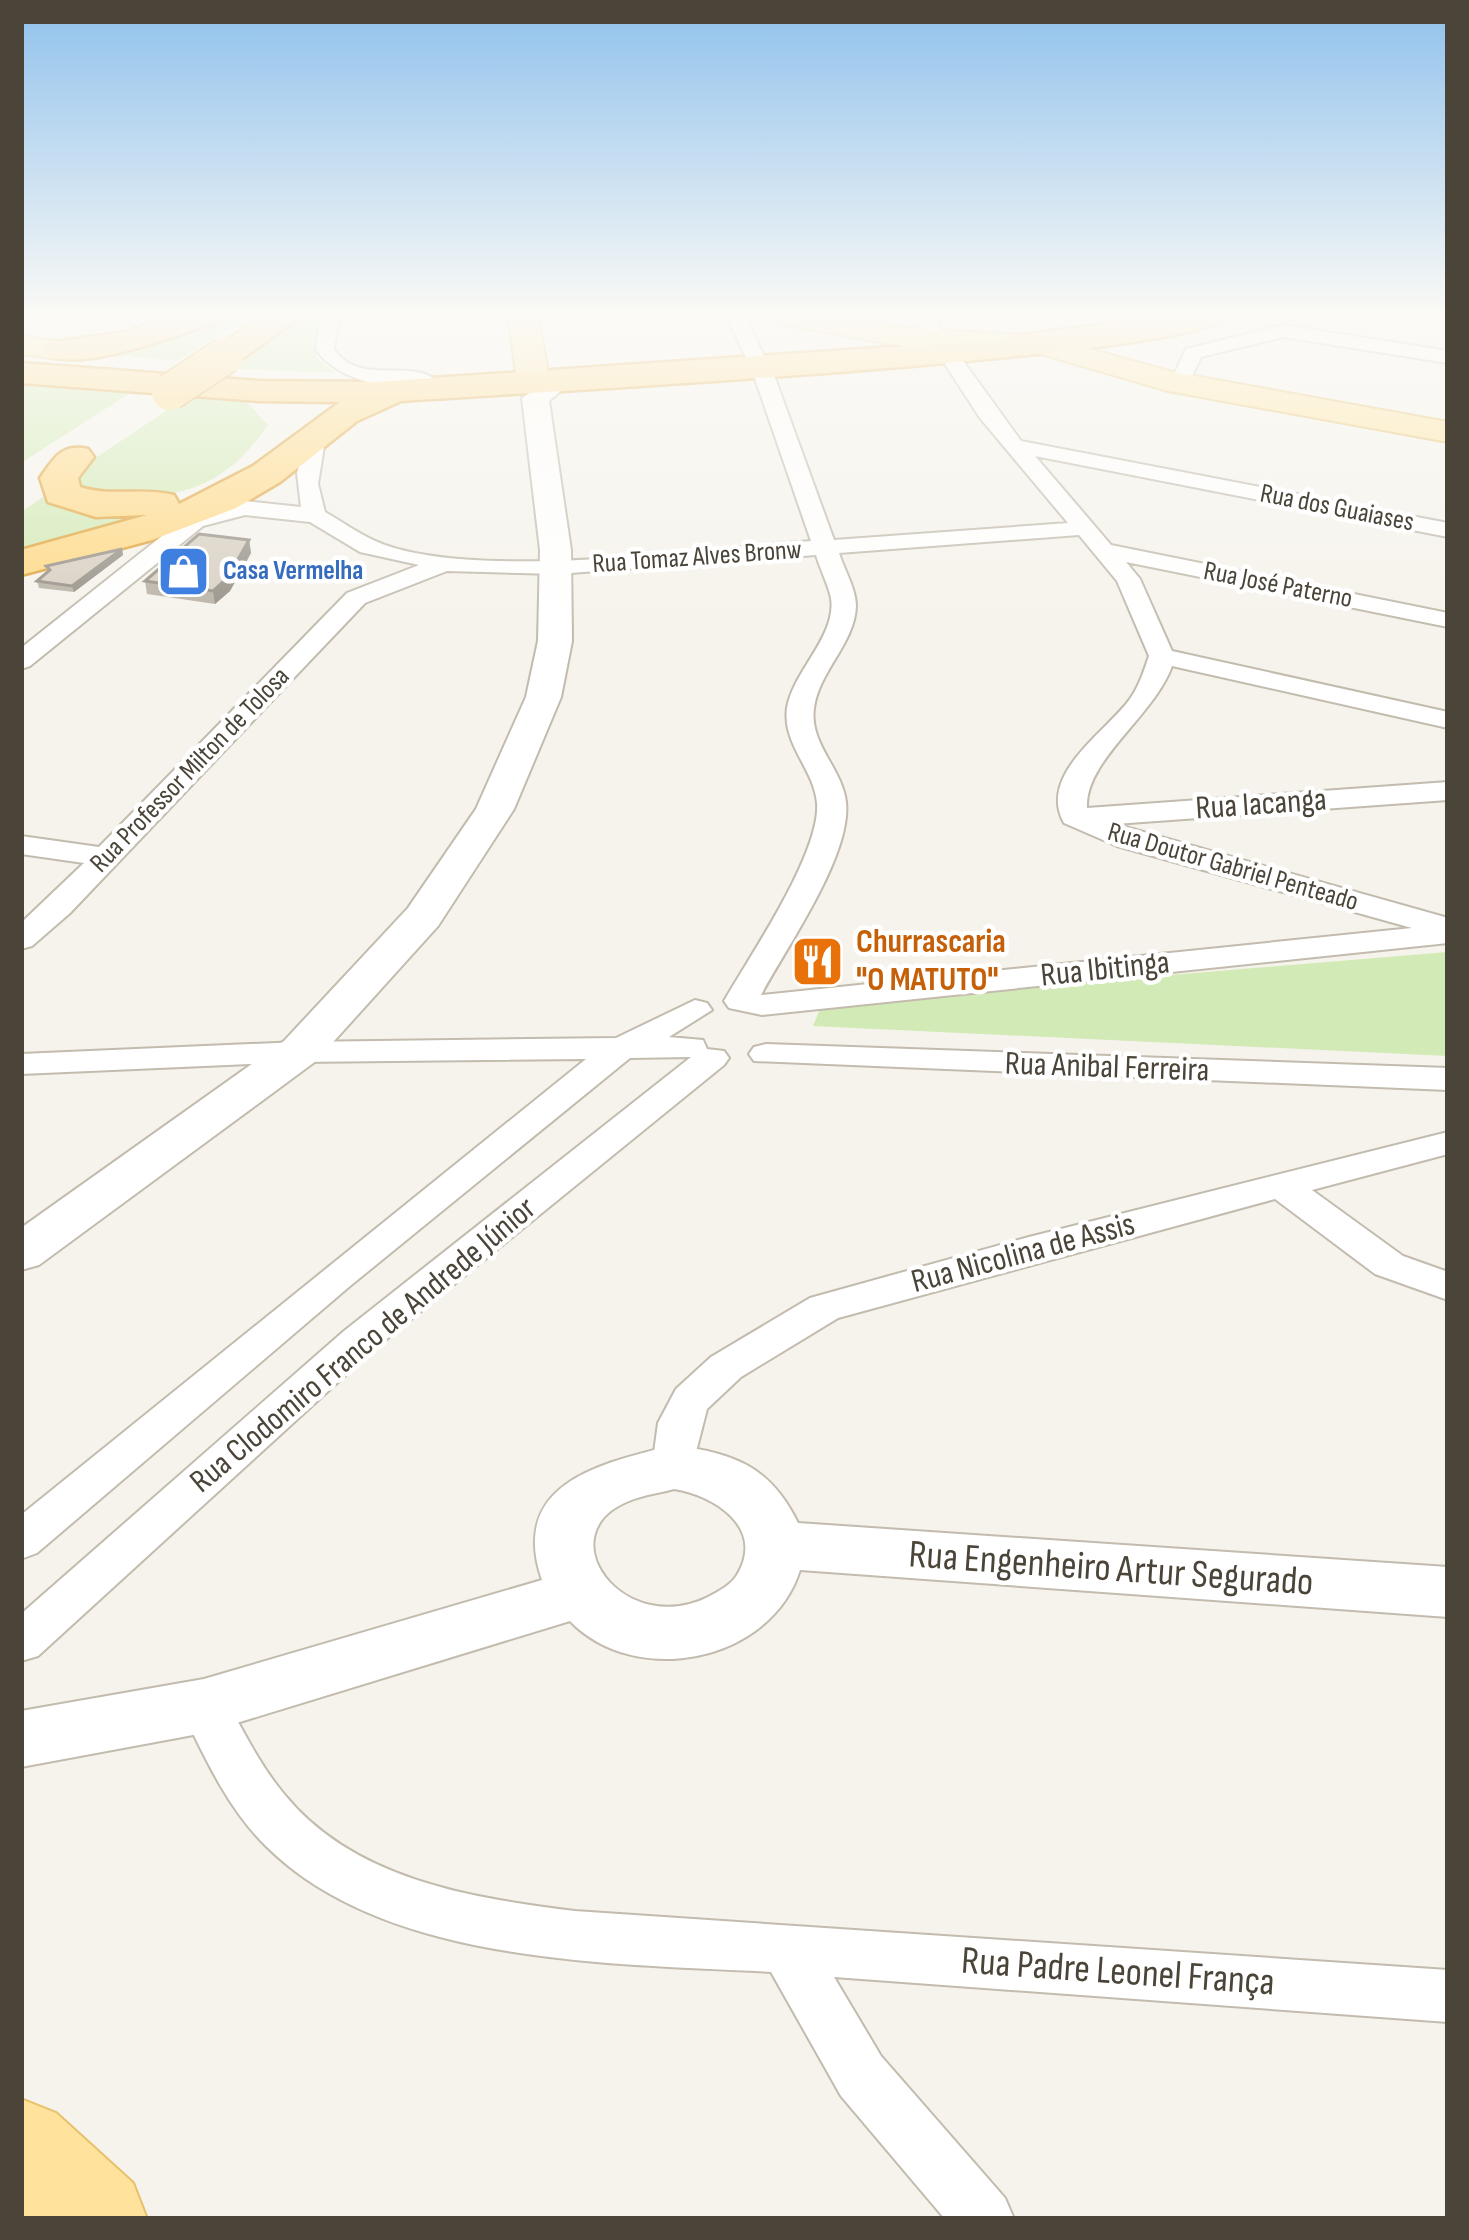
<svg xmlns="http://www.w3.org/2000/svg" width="1469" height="2240" font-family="'Sofia Sans Condensed',sans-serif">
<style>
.green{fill:#d2eab5}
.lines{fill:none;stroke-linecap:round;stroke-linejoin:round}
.minor-casing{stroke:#c2bbae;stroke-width:4}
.tertiary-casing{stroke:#c2bbae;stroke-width:4}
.primary-casing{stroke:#e6c16a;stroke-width:4}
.trunk-casing{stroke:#e0a43c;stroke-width:5}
.minor{fill:#fff;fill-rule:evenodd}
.tertiary{fill:#fff;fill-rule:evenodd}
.primary{fill:#ffe39c;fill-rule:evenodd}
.trunk{fill:#ffd985;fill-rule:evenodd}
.trunk-bridge-casing{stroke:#e0a43c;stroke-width:39;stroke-linecap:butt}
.trunk-bridge{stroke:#ffd985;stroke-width:36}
.wall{fill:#bab2a6}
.shaded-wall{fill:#979187}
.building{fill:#d8cfc1;stroke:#979187;stroke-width:3}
.labels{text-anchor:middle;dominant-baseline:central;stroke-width:9;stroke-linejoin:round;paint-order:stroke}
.far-street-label{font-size:27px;fill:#4b4439;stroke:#fff}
.far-shop-label{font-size:27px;font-weight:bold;fill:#366cbe;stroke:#fff;text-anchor:start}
.street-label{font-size:33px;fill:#4b4439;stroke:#fff}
.food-label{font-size:33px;font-weight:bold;fill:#c56008;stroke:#fff;text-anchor:start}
.near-street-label{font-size:39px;fill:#4b4439;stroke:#fff}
</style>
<rect width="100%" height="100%" fill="#f6f3ec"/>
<!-- green -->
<path class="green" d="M231,316h17l-71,45 -81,-8 47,-7z
M297,316h23l-4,41 19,16 -111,-5z
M21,376l123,8 -123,79z
M197,390l50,12 21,23c-53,76 -104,74 -186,69l-7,-16 19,-19z
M46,495l14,13 109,2 -148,46v-44z
M1448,952v104l-635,-30 9,-22z"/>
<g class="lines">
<defs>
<path id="minor" d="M321,316h18l-5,33c25,37 71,10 101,30 -29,20 -101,1 -119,-30z
M727,316h18l19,40 -3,4h-14z
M914,316h18l15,22 -2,4h-14z
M1283,325l165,26v12l-165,-26 -82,20 -14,30 -17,-4 16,-34z
M951,352l7,2 63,87 427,82v14l-413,-81 76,89 337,68v14l-322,-65 14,17 32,72 276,61v16l-276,-62c-18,50 -88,95 -85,142l361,-26v18l-333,24 333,94v25l-686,72 -33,-7 -5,-7c26,-45 97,-149 93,-198 -3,-34 -35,-59 -30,-95 6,-37 50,-72 44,-110 -3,-14 -11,-29 -15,-43l-259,19 -110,-3 -82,32 -295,310 -38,33 -11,3v-26l63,-60 -63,-9v-18l78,11 248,-254 72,-28 -59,-13 -50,-30 -65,-7 -42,11 -173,140 -9,3v-21l166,-132 58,-15 56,6 -4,-34 13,-49 17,4 -9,56 7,28c16,9 31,20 48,28 92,43 331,9 438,1l-60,-174 10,-6 10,6 63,173 234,-17 -88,-105 -39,-60zM1079,535l38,46 32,75c-5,15 -10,30 -19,43 -24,33 -93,76 -66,124l53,23 295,82 -651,67c25,-47 91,-140 85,-193 -4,-34 -37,-58 -32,-94 5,-37 41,-65 42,-102 0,-17 -12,-37 -17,-53z
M695,1000l12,3 5,7 -43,27 34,3 4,9 17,2 5,7 -5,7 -352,286 -334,305 -17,5v-47l323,-283 347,-274 -61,1 -280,228 -313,267 -16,6v-44l565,-456 -287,3 -278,12v-20l278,-12 317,-4z
M766,1044l682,24v22l-694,-29 -5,-7 5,-7z
M1448,1132v22l-136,36 91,66 45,16v28l-73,-26 -100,-75 -437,119 -97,59 -34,32 -18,70 -15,4 -15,-4 -7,-12 6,-44 18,-34 35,-32 99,-59 219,-61z
M204,1685l17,6c20,35 37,72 63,103 70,86 187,104 291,117l873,59v52l-614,-45 47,79 124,142 9,21h-69l-104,-123 -70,-124c-158,-9 -385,-6 -505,-126 -39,-38 -63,-92 -86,-140l7,-15z"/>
<path id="tertiary" d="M560,373l13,8 -24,20 22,149 1,91 -11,56 -47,112 -76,117 -122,135 -277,204 -18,5v-42l263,-187 124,-133 68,-99 50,-112 12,-56 2,-91 -18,-152z
M674,1445c61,9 96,21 124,78l650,44v50l-648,-47c-29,92 -164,119 -230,51l-366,112 -183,34v-56l183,-32 338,-99c-34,-98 61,-117 132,-135zM674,1489c39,6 92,38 63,86 -6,10 -18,16 -29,22 -85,42 -162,-63 -79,-96 14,-6 31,-8 45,-12z"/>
<path id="primary" d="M508,316h30l10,57 -5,7 -11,3 -16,-10z
M772,316h64l66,12 141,8 129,36 276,50v20l-280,-51 -127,-37 -139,-8 -115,-21z
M21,336l48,7 5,7 -16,9 -37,-5z
M21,2099l35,14 77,70 14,36h-123z"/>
<path id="trunk" d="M172,316h46l-5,7c-31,11 -148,56 -171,27l5,-7 78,-11z
M264,316h37l-63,46h-24l-5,-7 5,-7z
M1170,316l53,3c-31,39 -724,75 -822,82l-44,20 -77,61 -44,26 -84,32 -131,35v-25l126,-35 -51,2 -48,-15 -8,-24c14,-20 22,-35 48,-29l6,8 -16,21 2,9c31,10 63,0 94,8l5,9 74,-38 87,-64 -81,-1 -238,-18v-20l238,18 115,1 591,-40z"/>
</defs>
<!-- minor casing -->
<use href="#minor" class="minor-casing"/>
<!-- tertiary casing -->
<use href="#tertiary" class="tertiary-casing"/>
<!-- primary casing -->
<use href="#primary" class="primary-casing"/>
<!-- trunk casing -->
<use href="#trunk" class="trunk-casing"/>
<!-- minor -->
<use href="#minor" class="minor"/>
<!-- tertiary -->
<use href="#tertiary" class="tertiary"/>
<!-- primary -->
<use href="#primary" class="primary"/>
<!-- trunk -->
<use href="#trunk" class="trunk"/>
<defs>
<path id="trunk-bridge" d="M170,392l56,-37"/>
</defs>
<!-- trunk-bridge casing -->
<use href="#trunk-bridge" class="trunk-bridge-casing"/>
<!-- trunk-bridge -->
<use href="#trunk-bridge" class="trunk-bridge"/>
</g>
<!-- wall -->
<path class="wall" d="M249,540l2,13 -21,38 -15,13 -68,-10 -2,-13z
M122,549l1,6 -49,37 -35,-4 -2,-7 10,-9 -1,-6z"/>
<!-- shaded-wall -->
<path class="shaded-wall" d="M249,540l2,13 -21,38 -15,13 -2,-13z
M122,549l1,6 -49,37 -2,-6z"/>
<!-- building -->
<path class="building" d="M199,534l50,6 -21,37 -15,14 -68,-10z
M122,549l-50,37 -35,-5 13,-11 -4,-4z"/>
<!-- sky -->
<linearGradient id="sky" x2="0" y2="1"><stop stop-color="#8fc1ec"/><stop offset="0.5" stop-color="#fbfaf6"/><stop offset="1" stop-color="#fbfaf6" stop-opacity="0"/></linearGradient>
<rect width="1469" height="629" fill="url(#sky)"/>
<!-- icons -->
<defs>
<symbol id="shop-square" viewBox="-11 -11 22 22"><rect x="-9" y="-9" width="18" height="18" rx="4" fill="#3f7fe0" stroke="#fff"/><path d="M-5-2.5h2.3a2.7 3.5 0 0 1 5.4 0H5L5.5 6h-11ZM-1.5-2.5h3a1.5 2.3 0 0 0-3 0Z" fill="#fff"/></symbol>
<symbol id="restaurant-square" viewBox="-11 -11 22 22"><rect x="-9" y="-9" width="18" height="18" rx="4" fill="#e8710a" stroke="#fff"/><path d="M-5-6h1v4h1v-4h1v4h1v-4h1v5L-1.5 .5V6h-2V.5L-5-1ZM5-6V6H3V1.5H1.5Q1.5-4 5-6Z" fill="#fff"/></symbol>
</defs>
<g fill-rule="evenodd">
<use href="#shop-square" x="154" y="542" width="59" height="59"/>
<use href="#restaurant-square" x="788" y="932" width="59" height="59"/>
</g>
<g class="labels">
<!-- far-street labels -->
<g class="far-street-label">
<text transform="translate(1337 508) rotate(11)">Rua dos Guaiases</text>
<text transform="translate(697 557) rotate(-4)">Rua Tomaz Alves Bronw</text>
<text transform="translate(1278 585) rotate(11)">Rua José Paterno</text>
<text transform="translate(190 770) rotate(-46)">Rua Professor Milton de Tolosa</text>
<text transform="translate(1233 867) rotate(16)">Rua Doutor Gabriel Penteado</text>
</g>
<!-- far-shop labels -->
<g class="far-shop-label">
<text x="223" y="571">Casa Vermelha</text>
</g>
<!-- street labels -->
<g class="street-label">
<text transform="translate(1261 804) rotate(-4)">Rua Iacanga</text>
<text transform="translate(1105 969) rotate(-6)">Rua Ibitinga</text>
<text transform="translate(1107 1067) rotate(2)">Rua Anibal Ferreira</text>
<text transform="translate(1023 1253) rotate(-15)">Rua Nicolina de Assis</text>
<text transform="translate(363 1345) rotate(-40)">Rua Clodomiro Franco de Andrede Júnior</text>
</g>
<!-- food labels -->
<g class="food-label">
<text x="856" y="942">Churrascaria<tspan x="856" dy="38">"O MATUTO"</tspan></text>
</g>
<!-- near-street labels -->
<g class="near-street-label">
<text transform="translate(1111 1569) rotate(4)">Rua Engenheiro Artur Segurado</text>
<text transform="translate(1118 1972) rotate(4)">Rua Padre Leonel França</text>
</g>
</g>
<!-- border -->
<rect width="1469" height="2240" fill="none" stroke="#4b4439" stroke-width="48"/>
</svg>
